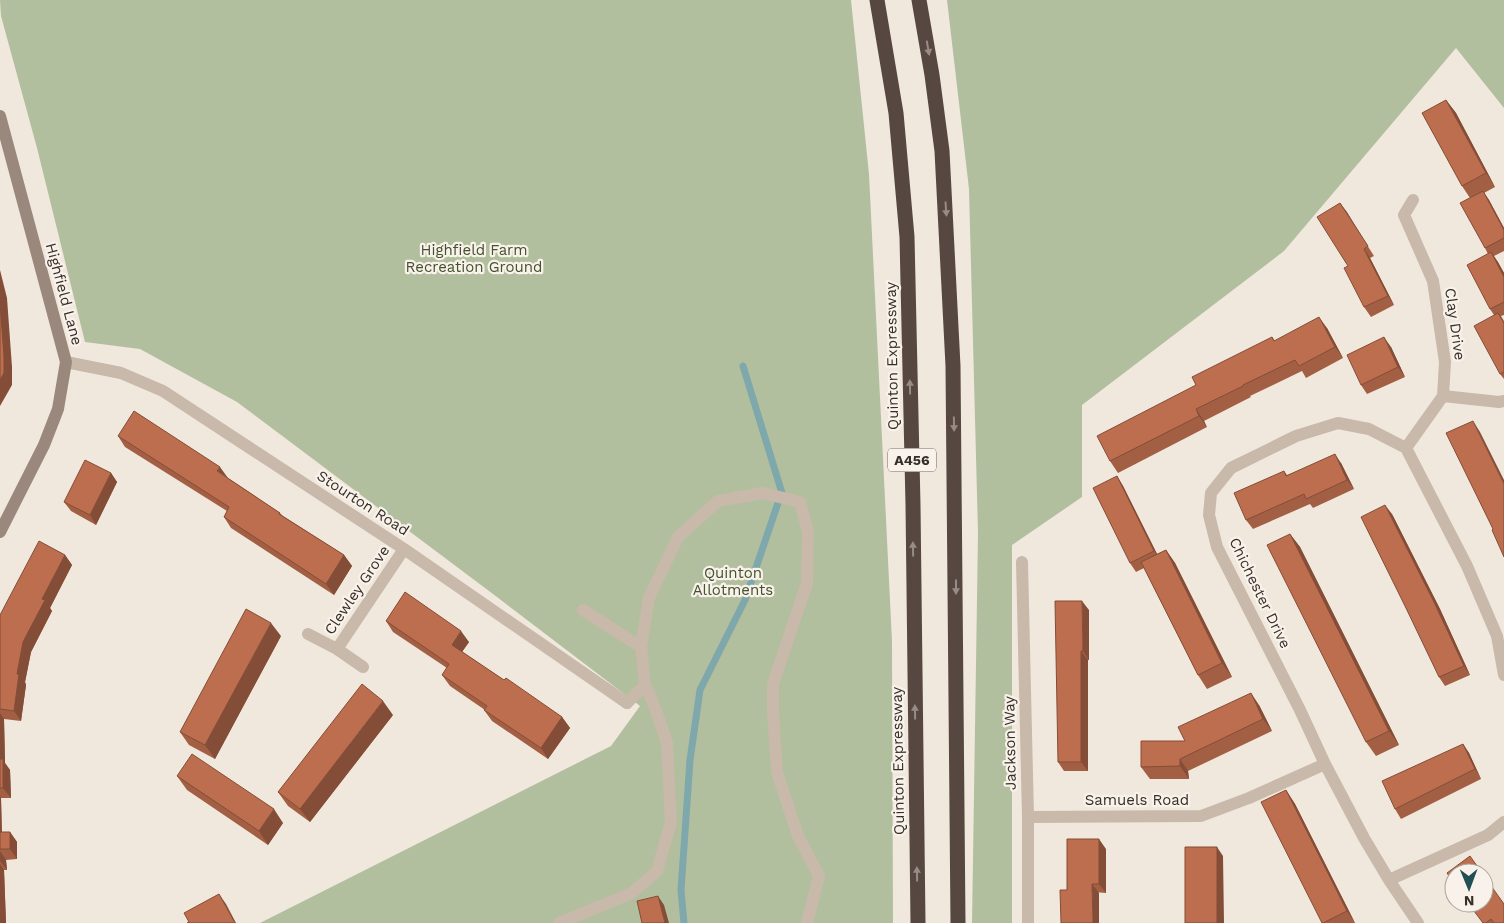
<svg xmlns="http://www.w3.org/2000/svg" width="1504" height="923" font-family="'Work Sans',sans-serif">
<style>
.green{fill:#b2bf9e}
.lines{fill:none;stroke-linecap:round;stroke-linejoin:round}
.stream{stroke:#7ea8ac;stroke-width:7}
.lane{stroke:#c8b9aa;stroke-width:12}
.street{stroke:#c8b9aa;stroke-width:12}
.secondary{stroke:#9b887c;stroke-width:12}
.highway{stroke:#564841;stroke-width:15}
.wall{fill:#a35f44}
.shaded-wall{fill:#844d37}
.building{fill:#bd6e4f;stroke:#844d37}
.oneway{fill:#978c85}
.labels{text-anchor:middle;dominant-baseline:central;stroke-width:4.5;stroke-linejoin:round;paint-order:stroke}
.shield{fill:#f8f2ea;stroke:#706963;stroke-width:1}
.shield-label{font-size:14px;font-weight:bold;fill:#362e29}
.park-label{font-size:15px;fill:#44522f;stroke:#f8f2ea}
.street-label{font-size:15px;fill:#362e29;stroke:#f8f2ea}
</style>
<rect width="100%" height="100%" fill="#f1e8dd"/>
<!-- green -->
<path class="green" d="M0,0h851l18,174 23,467 1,282h-633l351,-177 29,-40 -143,-109 -260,-195 -97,-53 -55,-7 -48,-194 -36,-132z
M947,0h557v108l-48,-60 -172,203 -202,154v92l-70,48v378h-40l6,-390 -9,-344z"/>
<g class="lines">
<!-- stream -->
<path class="stream" d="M743,366l39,127
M684,923l-3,-33 9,-130 10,-70 45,-90 33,-97"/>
<!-- lane -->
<path class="lane" d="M1443,396l56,6 5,-1
M583,610l58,37
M627,703l18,-18
M559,923l73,-30 25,-22 14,-49 -4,-79 -12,-35 -10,-23 -4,-38 8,-49 29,-61 40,-36 45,-8 37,9 8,30 -1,51 -34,101v28l4,60 21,64 21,40 -12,47"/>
<!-- street -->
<path class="street" d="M66,362l55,11 42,18 241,158 223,154
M1406,448l37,-52 2,-34 -12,-81 -29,-66 9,-15
M1022,562l6,255v106
M308,634l29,15 26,18
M337,649l67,-100
M1028,817l173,-1 48,-18 76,-34
M1389,880l99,-45 16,-13
M1418,923l-29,-43 -25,-42 -39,-74 -25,-54 -83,-163 -8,-32 2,-22 20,-25 65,-32 42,-13 31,6 37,19 61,118 30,70 7,39"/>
<!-- secondary -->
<path class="secondary" d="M0,116l66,246 -8,47 -14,36 -44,87"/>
<!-- highway -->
<path class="highway" d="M877,0l19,113 11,124 6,268 5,418
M919,0l13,75 10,76 11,215 5,557"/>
</g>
<!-- wall -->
<path class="wall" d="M1446,100l10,13 39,74 -11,6 5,7 15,28v23l-10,5 10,17v42l-3,1 3,5v58l-4,-5 -6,-59 -4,-6 -2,-55 -3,-6 -15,-50 -8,-12z
M1340,203l34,53 -4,2 24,47 -23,12 -7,-10z
M1327,328l16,30 -37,20 -4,-7 -52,25 1,1 -47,24 3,6 -89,46 -8,-12 86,-76 76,-48 3,4z
M1391,347l14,30 -38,17 -6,-9z
M118,436l110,42 52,35 3,3 61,39 8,11 -18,29 -103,-67 -7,-11 3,-6 -102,-64z
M1341,463l13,26 -41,19 -3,-4 -57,25 -7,-9 38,-49 3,4z
M111,473l6,9 -21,43 -25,-14 -7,-9z
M1117,476l6,10 34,68 9,-4 9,13 57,114 -25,12 -9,-14 -54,-107 -8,4 -6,-9z
M1392,514l48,95 30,66 -25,11 -6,-9z
M1290,534l10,13 99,198 -23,11 -10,-14z
M65,555l7,10 -22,43 2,3 -21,41 -6,30 1,3 -5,36 -17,-2 1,44 5,7 1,28h-10l1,34h8l7,10v17l-11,1 1,10h-3l2,53h-6v-308z
M1089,610v50h-1v111h-24l-6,-9z
M386,621l83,21 -7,10 42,28 58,37 8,11 -22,31 -56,-38 -8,-11h1l-35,-24 -8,-11 5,-7 -54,-36z
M281,636l-66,123 -26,-14 -9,-13z
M1259,705l13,26 -84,40 1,8h-39l-9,-12 44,-26z
M393,715l-83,107 -22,-16 -10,-14z
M1463,744l6,9 12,26 -80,40 -6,-10z
M177,776l106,47 -15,22 -81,-55z
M1286,790l9,14 60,119h-33z
M1106,849v44l-39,-3z
M1504,904v19h-22z"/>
<!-- shaded-wall -->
<path class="shaded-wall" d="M1446,100l10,13 39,74 -9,-14z
M1483,191l6,9 15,28v2z
M1340,203l7,9 27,44 -6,-10z
M1364,249l6,9 24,47 -6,-9z
M1491,252l7,10 6,11v4z
M0,270l7,28 5,69v18l-12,21z
M1319,317l8,11 16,30 -8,-11z
M1384,337l7,10 14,30 -7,-10z
M1196,409l8,12 3,6 -8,-11z
M1473,421l7,11 24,48v4z
M1335,454l6,9 13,26 -7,-9z
M220,467l8,11 -11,-7z
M111,473l6,9 -21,43 -6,-10z
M1117,476l6,10 37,74 -6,-9z
M1385,505l7,9 48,95 30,66 -6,-9z
M1290,534l10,13 99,198 -10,-14z
M1166,550l9,13 57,114 -10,-14z
M65,555l7,10 -22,43 2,3 -21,41 -6,30 1,3 -5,36 -7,-10 3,-37 6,-32 19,-43z
M344,555l8,11 -18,29 -8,-11z
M1082,601l7,9v50l-6,-9z
M271,623l10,13 -66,123 -10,-14z
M461,631l8,11 -10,14 -7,-11z
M1081,651l7,9v111l-7,-9z
M1251,693l8,12 13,26 -9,-12z
M383,701l10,14 -83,107 -10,-13z
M0,713l4,6 1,44 5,7 1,28 -8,-10 -3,-26z
M562,717l8,11 -22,31 -7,-11z
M1463,744l6,9 12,26 -6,-10z
M1180,759l8,12 1,8 -9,-13z
M1286,790l9,14 60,119 -8,-12z
M0,796l1,2 1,45 -2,-3z
M274,809l9,14 -15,22 -9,-14z
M10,832l7,10v17l-7,-10z
M1099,839l7,10v44l-7,-9z
M1217,847l6,9 1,67h-7z
M0,851l6,9 1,10 -7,-9z
M0,864l4,6 2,53h-6z
M1092,884l7,9v30h-6z
M219,894l7,10 10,19h-1z
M658,896l6,9 5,18h-4z"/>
<!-- building -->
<path class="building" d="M1446,100l40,73 -24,13 -40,-73z
M1483,191l21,39v8l-19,10 -25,-45z
M1340,203l28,43 -4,3 24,47 -24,11 -20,-39 4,-2 -31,-49z
M1491,252l13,25v25l-14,7 -23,-44z
M0,302l4,54v17l-4,7z
M1498,313l6,10v49l-4,2 -26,-48z
M1319,317l16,30 -36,19 -4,-6 -52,25v1l-47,23 3,7 -89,45 -13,-25 99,-51 -4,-8 80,-40 2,4z
M1384,337l14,30 -37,18 -14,-30z
M134,411l86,56 -3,4 63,42 -1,1 65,41 -18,29 -102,-67 5,-10 -111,-71z
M1473,421l31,63v73l-12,-27 1,-1 -47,-96z
M1335,454l12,26 -41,19 -2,-5 -58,26 -12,-27 50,-22 2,5z
M85,460l26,13 -21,42 -26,-13z
M1117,476l37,75 -24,12 -37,-75z
M1385,505l48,95 31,66 -25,11 -34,-71 -44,-89z
M1290,534l99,197 -23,11 -99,-197z
M39,541l26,14 -23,44 3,1 -22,42 -6,32h2l-5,37 -14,-2v-94z
M1166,550l56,113 -24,12 -57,-113z
M405,592l56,39 -9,14 52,35 2,-2 56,39 -21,31 -57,-38 3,-4 -45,-31 7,-11 -63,-43z
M1055,601h27l1,50h-2v111h-23z
M246,609l25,14 -66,122 -25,-13z
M362,684l21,17 -83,108 -22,-17z
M1251,693l12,26 -83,40v7l-39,1v-26h44l-7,-14z
M1463,744l12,25 -80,40 -13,-28z
M192,754l82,55 -15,22 -82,-55z
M0,759h3v29h-3z
M1286,790l61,121 -24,12h-1l-61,-121z
M0,832h10v17h-10z
M1067,839h32v45h-7l1,39h-32l-1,-33h7z
M1185,847h32v76h-32z
M1470,856l12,17h-28v10l-7,-10z
M1484,876l20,28v19h-10l-3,-4 -5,4h-3l-15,-20h16z
M219,894l16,29h-48l2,-1 -5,-9z
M658,896l7,27h-23l-5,-22z"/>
<!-- one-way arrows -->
<defs><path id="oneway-solid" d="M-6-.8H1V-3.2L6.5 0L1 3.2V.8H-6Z" transform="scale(1.25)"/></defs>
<g class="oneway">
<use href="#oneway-solid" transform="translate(928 48) rotate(80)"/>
<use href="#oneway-solid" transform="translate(946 209) rotate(86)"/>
<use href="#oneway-solid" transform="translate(910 387) rotate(-91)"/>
<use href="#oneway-solid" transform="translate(954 424) rotate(89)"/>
<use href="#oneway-solid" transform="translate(913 549) rotate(-91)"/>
<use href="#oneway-solid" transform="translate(956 587) rotate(90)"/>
<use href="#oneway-solid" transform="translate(915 712) rotate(-91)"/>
<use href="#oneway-solid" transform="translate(917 874) rotate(-91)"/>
</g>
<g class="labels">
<!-- shield labels -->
<rect class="shield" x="888" y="448.5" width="48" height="23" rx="4"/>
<g class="shield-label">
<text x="912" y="460">A456</text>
</g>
<!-- park labels -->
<g class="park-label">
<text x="474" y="250">Highfield Farm<tspan x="474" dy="17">Recreation Ground</tspan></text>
<text x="733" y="573">Quinton<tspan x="733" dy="17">Allotments</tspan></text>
</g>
<!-- street labels -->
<g class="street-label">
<text transform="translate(64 294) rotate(75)">Highfield Lane</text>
<text transform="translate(1455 324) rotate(82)">Clay Drive</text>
<text transform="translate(892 356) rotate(-91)">Quinton Expressway</text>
<text transform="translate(363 503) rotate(33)">Stourton Road</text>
<text transform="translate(357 590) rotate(-56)">Clewley Grove</text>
<text transform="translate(1260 593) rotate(64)">Chichester Drive</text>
<text transform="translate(1010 743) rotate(-91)">Jackson Way</text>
<text transform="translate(898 761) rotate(-91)">Quinton Expressway</text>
<text x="1137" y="800">Samuels Road</text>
</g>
</g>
<!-- north arrow -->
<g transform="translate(1469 888) rotate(179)"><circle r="24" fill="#f8f2ea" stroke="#aaa49d"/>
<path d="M0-4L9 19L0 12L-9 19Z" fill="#214f54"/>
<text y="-8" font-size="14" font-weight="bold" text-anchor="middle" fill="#362e29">N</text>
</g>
</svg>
